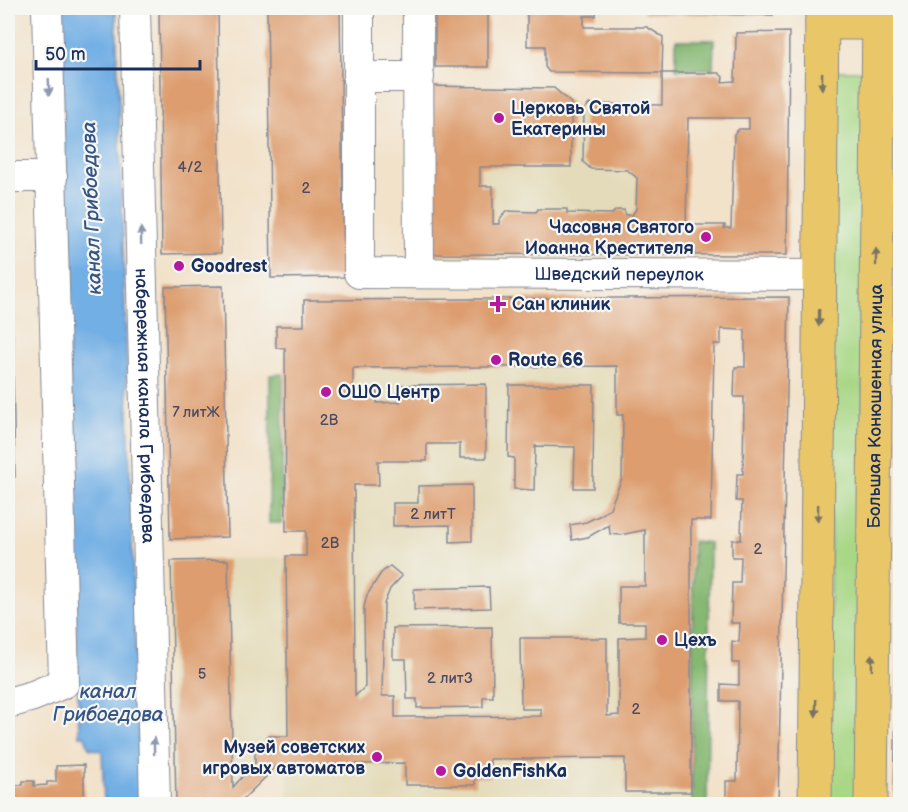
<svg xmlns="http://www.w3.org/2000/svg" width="908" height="812" font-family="'Balsamiq Sans',sans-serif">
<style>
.built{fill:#e4dbba}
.green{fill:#a8d785;stroke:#628372;stroke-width:1.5}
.forest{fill:#86b872;stroke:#507468;stroke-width:1.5}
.water{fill:#72afe4;stroke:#466fa1;stroke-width:1.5}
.building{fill:#dd9d6e;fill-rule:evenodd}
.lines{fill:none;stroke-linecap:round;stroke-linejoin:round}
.minor-casing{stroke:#868894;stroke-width:32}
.major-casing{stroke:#868894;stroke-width:35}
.minor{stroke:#fff;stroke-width:30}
.major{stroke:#e9c769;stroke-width:33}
.oneway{fill:#787363}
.oneway2{fill:#8d97ae}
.poi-dot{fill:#b5179e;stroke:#f6f6f2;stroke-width:2}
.labels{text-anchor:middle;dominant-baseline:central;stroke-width:4.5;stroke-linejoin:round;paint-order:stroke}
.number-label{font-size:15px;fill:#4c4a62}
.poi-label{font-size:18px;font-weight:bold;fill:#1b2f5e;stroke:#f6f6f2;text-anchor:start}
.street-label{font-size:18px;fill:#1b2f5e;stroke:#f6f6f2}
.water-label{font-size:20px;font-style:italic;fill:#355586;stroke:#f6f6f2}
</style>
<rect width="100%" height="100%" fill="#f6f6f2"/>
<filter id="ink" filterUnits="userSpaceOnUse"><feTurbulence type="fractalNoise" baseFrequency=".0167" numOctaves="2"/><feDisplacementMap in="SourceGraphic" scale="12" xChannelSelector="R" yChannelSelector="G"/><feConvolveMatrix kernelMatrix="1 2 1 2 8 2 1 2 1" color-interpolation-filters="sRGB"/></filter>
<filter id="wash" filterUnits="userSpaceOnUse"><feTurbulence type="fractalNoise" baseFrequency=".008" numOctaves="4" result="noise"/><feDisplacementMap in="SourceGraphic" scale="24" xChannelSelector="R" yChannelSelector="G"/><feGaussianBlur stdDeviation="1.35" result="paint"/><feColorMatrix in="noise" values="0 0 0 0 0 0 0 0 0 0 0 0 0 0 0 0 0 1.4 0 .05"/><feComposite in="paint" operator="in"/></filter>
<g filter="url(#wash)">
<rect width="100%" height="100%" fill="#f2e2ca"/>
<!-- built -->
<path class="built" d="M571,103l91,2 -4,153 -233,-1 -1,-90h146z
M721,319v25l-29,1 -1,459h-403v-39l-11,1 -39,38h-67l-3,-243 138,-5 -2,-230z"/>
<!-- green -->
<path class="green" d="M835,71h32l-9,733h-30z"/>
<!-- forest -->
<path class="forest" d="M676,40h38l-1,29h-37z
M283,374l-1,149h-13l1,-148z
M693,541l16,2 1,4 -3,257h-15z"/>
<!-- water -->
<path class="water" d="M60,8h56l24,796h-36l-2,-53 -13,-3 -4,-12h-6z"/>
<g id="blocks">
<!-- building -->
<path class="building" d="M159,8h59l3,245 -59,1z
M267,8h73l4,269 -73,1z
M435,8h53v59h-53z
M527,8h69v8h-12v11h63l16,10 -1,36 -113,-1 -4,-5v-21h-18z
M644,8h129v7l-129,-2z
M789,32l-2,223 -360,-1v-168l127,2 17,15v64h-91v19h13v38h6v-4l7,-9 30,1 2,-3h29v4l45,1 4,-4h8l2,5h6l4,-6 1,-31 -10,-8 -36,-1 -8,-7 1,-52 5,-6 73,1v-32h57l4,4 -1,5 13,-1 1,-48zM688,118h61v11h-10l-5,5 -3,94h-7l1,-3h-31l-1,4h-7z
M8,52h1l2,92h-3z
M900,52v411h-2l-1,-255 1,-155z
M8,207h2l5,270h-7z
M223,286l5,251 -58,2 -5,-252z
M789,297l-11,507h-52v-23h11l1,-80h-17v-17l18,1v-22h-7v-22l7,1 1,-19h-9l1,-40h8l1,-26h-9v-17h9l1,-39h-6l1,-27h6l1,-77h-10l1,-30h10v-37l-24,-1v15h-7l-3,176h-20v272h-66v-34l-135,1v18h-15v8h-70v-22l-128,3 -39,38h-62l-5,-243 57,-1 5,227 22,-24v-13h13l-1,-14h21l-2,-180h20v-25h-20l-1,-183h-9v-22h28v-26zM617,366v49h6l-1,63 -12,30 -9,7 -15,7 -16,3 2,15 16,-3 21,-12 1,9 10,1 25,-5v56h-26v37h26v14l-26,1v77l-12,1v-78h-87l1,71h20v7l-146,1v-21h-13l2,-92 6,-15 12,-13 -12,-10 -9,7 -14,22 -3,12 1,80 -10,9 -1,-211h25l-1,-24h49v-17h33v14h26v-74l-86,1v17l-23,1v-13h-24v-22z
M509,385h85l-1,103h-19l1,-41 -40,-1 -1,44 -20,-1v-31l-6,-1z
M472,485v56l-22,1v-17l-57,1v-23h25v-17z
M489,587l1,21 -76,2v-21z
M898,590h2v214h-6z
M492,627l1,70h-10v10l-66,1v-9h-10l-1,-40h-13v-31z
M84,765v36h12v3h-88v-19h15v-4h11v5l13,-1v-3h9v-16z"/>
</g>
</g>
<g filter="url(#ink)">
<use href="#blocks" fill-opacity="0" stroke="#868894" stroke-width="1.5"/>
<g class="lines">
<defs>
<g id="minor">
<path id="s1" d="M135,8l20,796"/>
<path id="s2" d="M359,8v265l461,2"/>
<path d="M418,8l1,265"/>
<path d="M359,77h60"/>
<path d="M8,177h44"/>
<path d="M8,703l25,-7 31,-13 -17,-675"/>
</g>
<g id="major">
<path d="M822,23h56"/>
<path d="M815,804l7,-796"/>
<path id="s3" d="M871,804l8,-796"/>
</g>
</defs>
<!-- minor casing -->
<use href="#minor" class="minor-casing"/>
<!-- major casing -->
<use href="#major" class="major-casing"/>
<!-- minor -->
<use href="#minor" class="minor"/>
<!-- major -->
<use href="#major" class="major"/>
</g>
<!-- one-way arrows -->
<defs><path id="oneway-solid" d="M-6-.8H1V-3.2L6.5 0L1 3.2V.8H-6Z" transform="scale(1.5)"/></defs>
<g class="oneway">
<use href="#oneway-solid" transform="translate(822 81) rotate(91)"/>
<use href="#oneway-solid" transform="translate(876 257) rotate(-90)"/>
<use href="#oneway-solid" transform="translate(819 318) rotate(91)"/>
<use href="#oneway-solid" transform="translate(818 513) rotate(91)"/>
<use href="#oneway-solid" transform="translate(872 662) rotate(-89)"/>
<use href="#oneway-solid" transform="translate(816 708) rotate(91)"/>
</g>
<g class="oneway2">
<use href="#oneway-solid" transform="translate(49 87) rotate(88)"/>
<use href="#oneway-solid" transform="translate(141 236) rotate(-91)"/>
<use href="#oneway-solid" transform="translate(154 746) rotate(-91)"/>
</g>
</g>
<!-- markers -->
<g class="poi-dot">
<circle cx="499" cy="118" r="6"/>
<circle cx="706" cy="237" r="6"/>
<circle cx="179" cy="266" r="6"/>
<path d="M495 295h6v6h6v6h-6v6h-6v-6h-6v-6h6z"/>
<circle cx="496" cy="360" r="6"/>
<circle cx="326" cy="392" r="6"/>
<circle cx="662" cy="640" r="6"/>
<circle cx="377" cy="757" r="6"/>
<circle cx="441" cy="771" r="6"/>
</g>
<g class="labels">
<!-- number labels -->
<g class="number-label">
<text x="190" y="167">4/2</text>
<text x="306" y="188">2</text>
<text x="196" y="412">7 литЖ</text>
<text x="329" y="420">2В</text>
<text x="433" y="514">2 литТ</text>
<text x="330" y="543">2В</text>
<text x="758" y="549">2</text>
<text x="202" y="674">5</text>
<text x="450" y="678">2 лит3</text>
<text x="636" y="709">2</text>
</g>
<!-- poi labels -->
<g class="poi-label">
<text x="511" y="108">Церковь Cвятой<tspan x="511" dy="21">Екатерины</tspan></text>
<text x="694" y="227" text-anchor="end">Часовня Святого<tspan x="694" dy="21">Иоанна Крестителя</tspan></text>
<text x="191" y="266">Goodrest</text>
<text x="512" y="304">Сан клиник</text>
<text x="508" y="360">Route 66</text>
<text x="338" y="392">ОШО Центр</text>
<text x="674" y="640">Цехъ</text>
<text x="365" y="747" text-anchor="end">Музей советских<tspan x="365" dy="21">игровых автоматов</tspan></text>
<text x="453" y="771">GoldenFishKa</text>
</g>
<!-- street labels -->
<g class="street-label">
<text stroke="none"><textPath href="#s2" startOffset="525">Шведский переулок</textPath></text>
<text stroke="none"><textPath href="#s1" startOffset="398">набережная канала Грибоедова</textPath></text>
<text stroke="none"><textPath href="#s3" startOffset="398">Большая Конюшенная улица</textPath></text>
</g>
<!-- water labels -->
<g class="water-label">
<text transform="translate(92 208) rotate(-92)">канал Грибоедова</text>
<text x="108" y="692">канал<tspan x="108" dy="23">Грибоедова</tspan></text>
</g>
</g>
<!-- margin -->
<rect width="908" height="812" fill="none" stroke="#f6f6f2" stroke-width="30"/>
<!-- scale -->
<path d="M36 60v9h164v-9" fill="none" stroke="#1b2f5e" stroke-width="3"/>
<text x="45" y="60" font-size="18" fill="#1b2f5e" stroke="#f6f6f2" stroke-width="4.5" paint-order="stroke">50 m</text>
</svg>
